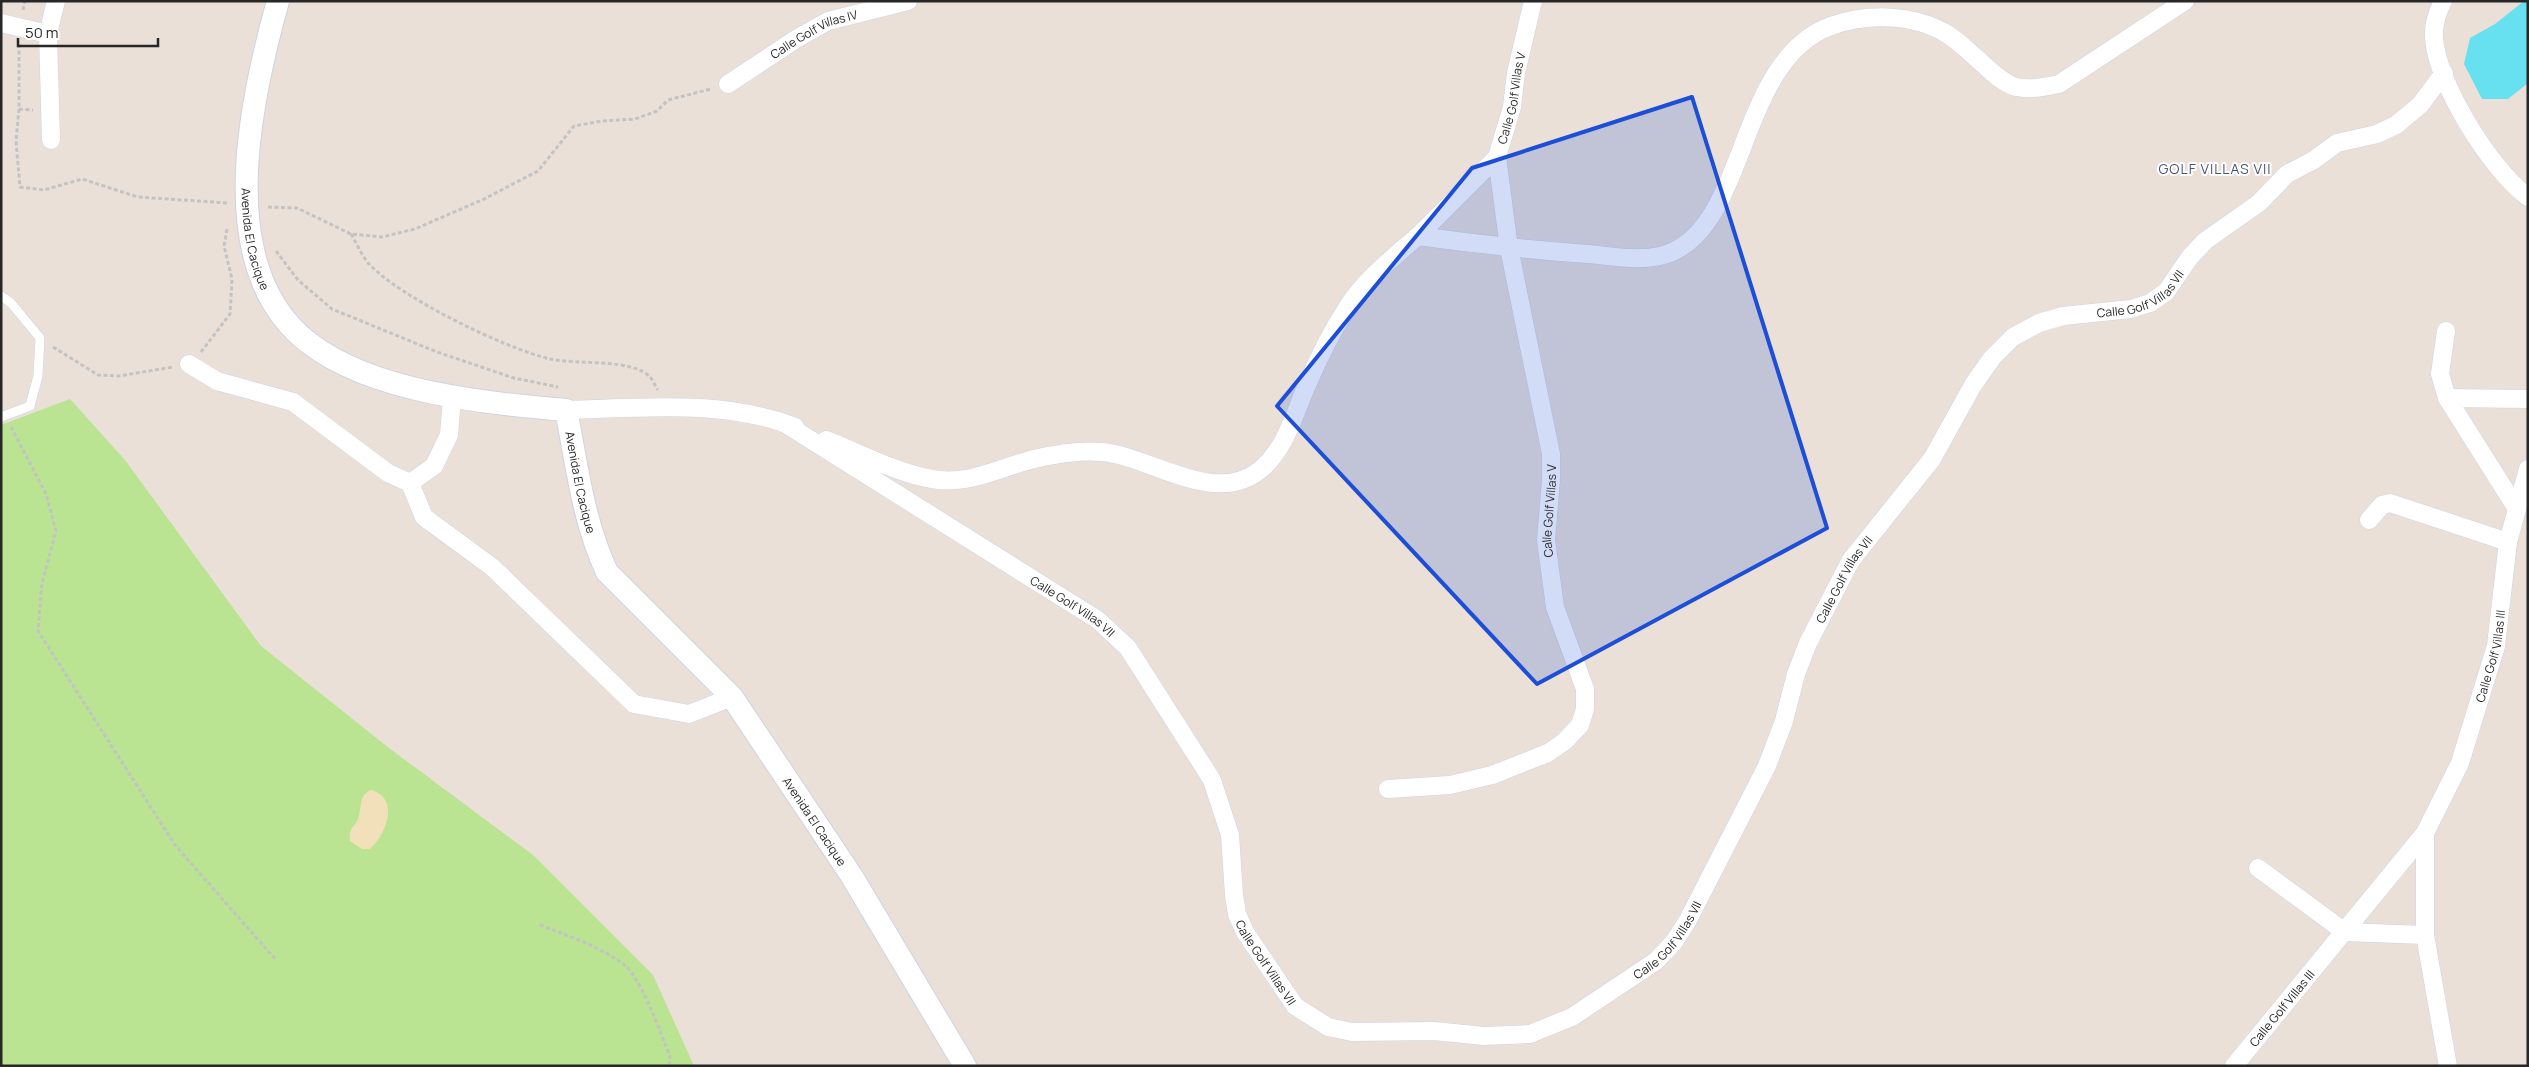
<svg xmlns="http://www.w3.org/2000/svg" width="2529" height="1067" font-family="Manrope,sans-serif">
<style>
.green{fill:#bae392}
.sand{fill:#f1e0b9}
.water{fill:#67e0f0}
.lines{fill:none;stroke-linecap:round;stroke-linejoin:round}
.service-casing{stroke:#cdd4e1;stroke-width:10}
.minor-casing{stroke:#cdd4e1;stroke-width:19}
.tertiary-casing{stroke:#cdd4e1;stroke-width:24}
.path{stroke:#c3c3c3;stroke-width:3;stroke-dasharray:4 2.5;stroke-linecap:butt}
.service{stroke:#fff;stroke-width:9}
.minor{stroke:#fff;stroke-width:18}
.tertiary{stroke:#fff;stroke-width:22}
.marked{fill:#1d4ed8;fill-opacity:0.2;stroke:#1d4ed8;stroke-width:4;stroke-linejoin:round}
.labels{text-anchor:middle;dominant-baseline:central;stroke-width:4;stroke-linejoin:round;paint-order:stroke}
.street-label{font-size:12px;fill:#272727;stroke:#fff}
.neighbourhood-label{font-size:14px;letter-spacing:1px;fill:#475778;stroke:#fff}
</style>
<rect width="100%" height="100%" fill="#eae0d8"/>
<!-- green -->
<path class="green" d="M70,399l55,61 136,186 128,102 144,107 120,120 41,91h-693v-641z"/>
<!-- sand -->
<path class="sand" d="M371,790c29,8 16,44 -1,59h-8l-12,-8c-2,-15 7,-14 9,-26 3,-10 0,-20 12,-25z"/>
<!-- water -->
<path class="water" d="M2524,1h4v82l-20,16h-26l-18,-35 6,-26 25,-14z"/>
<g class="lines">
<defs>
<path id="service" d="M1,296l10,7 29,35 -2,38 -8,30 -29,11"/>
<g id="minor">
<path d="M2443,1c-6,12 -10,23 -9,37 3,46 57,132 94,159"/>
<path d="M1,23l47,11 8,-33"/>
<path d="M48,34l3,106"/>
<path id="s1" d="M728,84l68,-45 32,-18 80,-20"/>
<path d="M1418,236l79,-79"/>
<path d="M2446,331l-6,43 7,24 70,111"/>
<path d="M189,364l28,17 76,21 95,71 22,10 14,34 68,50 142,137 55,10 43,-17"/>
<path d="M2447,398l81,1"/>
<path d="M566,410c76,-2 157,-11 229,17"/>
<path id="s2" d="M784,423l314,197 30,28 84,132 18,55 4,60 3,19 8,18 50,74 33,21 24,5 82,-1 50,5 46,-2 42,-17 84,-56 18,-19 14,-22 79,-154 17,-45 12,-47 12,-31 43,-83 81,-101 41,-74 19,-27 21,-21 26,-14 24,-7 68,-7 19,-6 16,-11 24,-35 15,-16 54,-38 28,-29 27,-14 23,-17 40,-9 19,-9 24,-20 24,-32"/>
<path d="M826,440c34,13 70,33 106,39 37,7 69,-12 102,-20 21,-5 47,-9 68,-7 48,4 112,55 158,18 26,-21 34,-56 47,-85 11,-26 25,-54 40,-77 18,-29 46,-50 71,-72 57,8 113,14 170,18 23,2 49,7 72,2 89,-20 74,-195 171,-230 36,-13 83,-12 116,8 10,6 19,15 27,22 12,10 27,27 42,31 15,3 28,0 43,-3l126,-83"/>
<path d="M410,483l24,-17 15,-31 3,-37"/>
<path d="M2369,520l13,-15 8,-2 118,39"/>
<path id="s3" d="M1388,789l62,-4 42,-10 56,-22 17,-12 15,-16 5,-16v-20l-30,-82 -9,-67 5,-60v-26l-42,-206 -12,-91 15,-50 4,-34 17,-72"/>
<path d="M2425,833v102l23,131"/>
<path d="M2258,868l87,64 80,3"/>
<path id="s4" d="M2234,1066l191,-233 35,-70 36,-117 12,-104 20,-73"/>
</g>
<g id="tertiary">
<path id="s5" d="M278,1c-28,100 -66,268 31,342 65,50 178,60 257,67 11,55 17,111 41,162l125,125 119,178 114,191"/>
</g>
</defs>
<!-- service casing -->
<use href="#service" class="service-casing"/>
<!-- minor casing -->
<use href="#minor" class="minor-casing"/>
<!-- tertiary casing -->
<use href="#tertiary" class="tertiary-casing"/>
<!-- path -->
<path class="path" d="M23,10l2,-9
M19,44v65l-3,32 4,46 24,3 38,-11 56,18 90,6
M19,109l14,1
M268,207l29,1 54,26 31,3 33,-8 67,-29 56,-29 36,-45 28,-5 33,-2 22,-8 11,-11 43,-11
M351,234c6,10 11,22 18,30 32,34 135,84 181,95 27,6 82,-1 100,18 3,3 5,9 8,13
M276,251l22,29 34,29 105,43 77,26 44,9
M53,347l45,28 21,1 54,-9
M201,352l29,-38 2,-35 -8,-33 3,-17
M11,427l35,67 10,37 -14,52 -4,48 137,214 100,114
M540,925c28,11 59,21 83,39 18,12 38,71 47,92l-1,10"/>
<!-- service -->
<use href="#service" class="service"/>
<!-- minor -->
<use href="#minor" class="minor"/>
<!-- tertiary -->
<use href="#tertiary" class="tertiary"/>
</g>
<!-- marked area -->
<path class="marked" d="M1692,97l135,431 -290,156 -260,-278 195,-238z"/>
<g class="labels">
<!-- street labels -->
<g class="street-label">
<text stroke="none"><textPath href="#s1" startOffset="100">Calle Golf Villas IV</textPath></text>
<text stroke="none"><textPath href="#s3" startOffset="849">Calle Golf Villas V</textPath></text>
<text stroke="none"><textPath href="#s5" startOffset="242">Avenida El Cacique</textPath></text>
<text stroke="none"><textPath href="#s2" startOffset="2066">Calle Golf Villas VII</textPath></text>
<text stroke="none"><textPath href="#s5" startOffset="706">Avenida El Cacique</textPath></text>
<text stroke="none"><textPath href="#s3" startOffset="429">Calle Golf Villas V</textPath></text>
<text stroke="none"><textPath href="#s2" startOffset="1631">Calle Golf Villas VII</textPath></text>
<text stroke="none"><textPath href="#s2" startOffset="342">Calle Golf Villas VII</textPath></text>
<text stroke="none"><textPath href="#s4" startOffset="491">Calle Golf Villas III</textPath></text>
<text stroke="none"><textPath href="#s5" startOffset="1126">Avenida El Cacique</textPath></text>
<text stroke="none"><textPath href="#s2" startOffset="1226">Calle Golf Villas VII</textPath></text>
<text stroke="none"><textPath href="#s2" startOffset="762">Calle Golf Villas VII</textPath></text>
<text stroke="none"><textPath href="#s4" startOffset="75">Calle Golf Villas III</textPath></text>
</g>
<!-- neighbourhood labels -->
<g class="neighbourhood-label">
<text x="2215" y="168">GOLF VILLAS VII</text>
</g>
</g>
<!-- border -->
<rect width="2529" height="1067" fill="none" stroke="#272727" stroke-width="5"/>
<!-- scale -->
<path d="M18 38v8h140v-8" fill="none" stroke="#272727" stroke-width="2.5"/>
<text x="25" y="38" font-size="15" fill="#272727" stroke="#ffffff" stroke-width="4" paint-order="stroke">50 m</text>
</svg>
